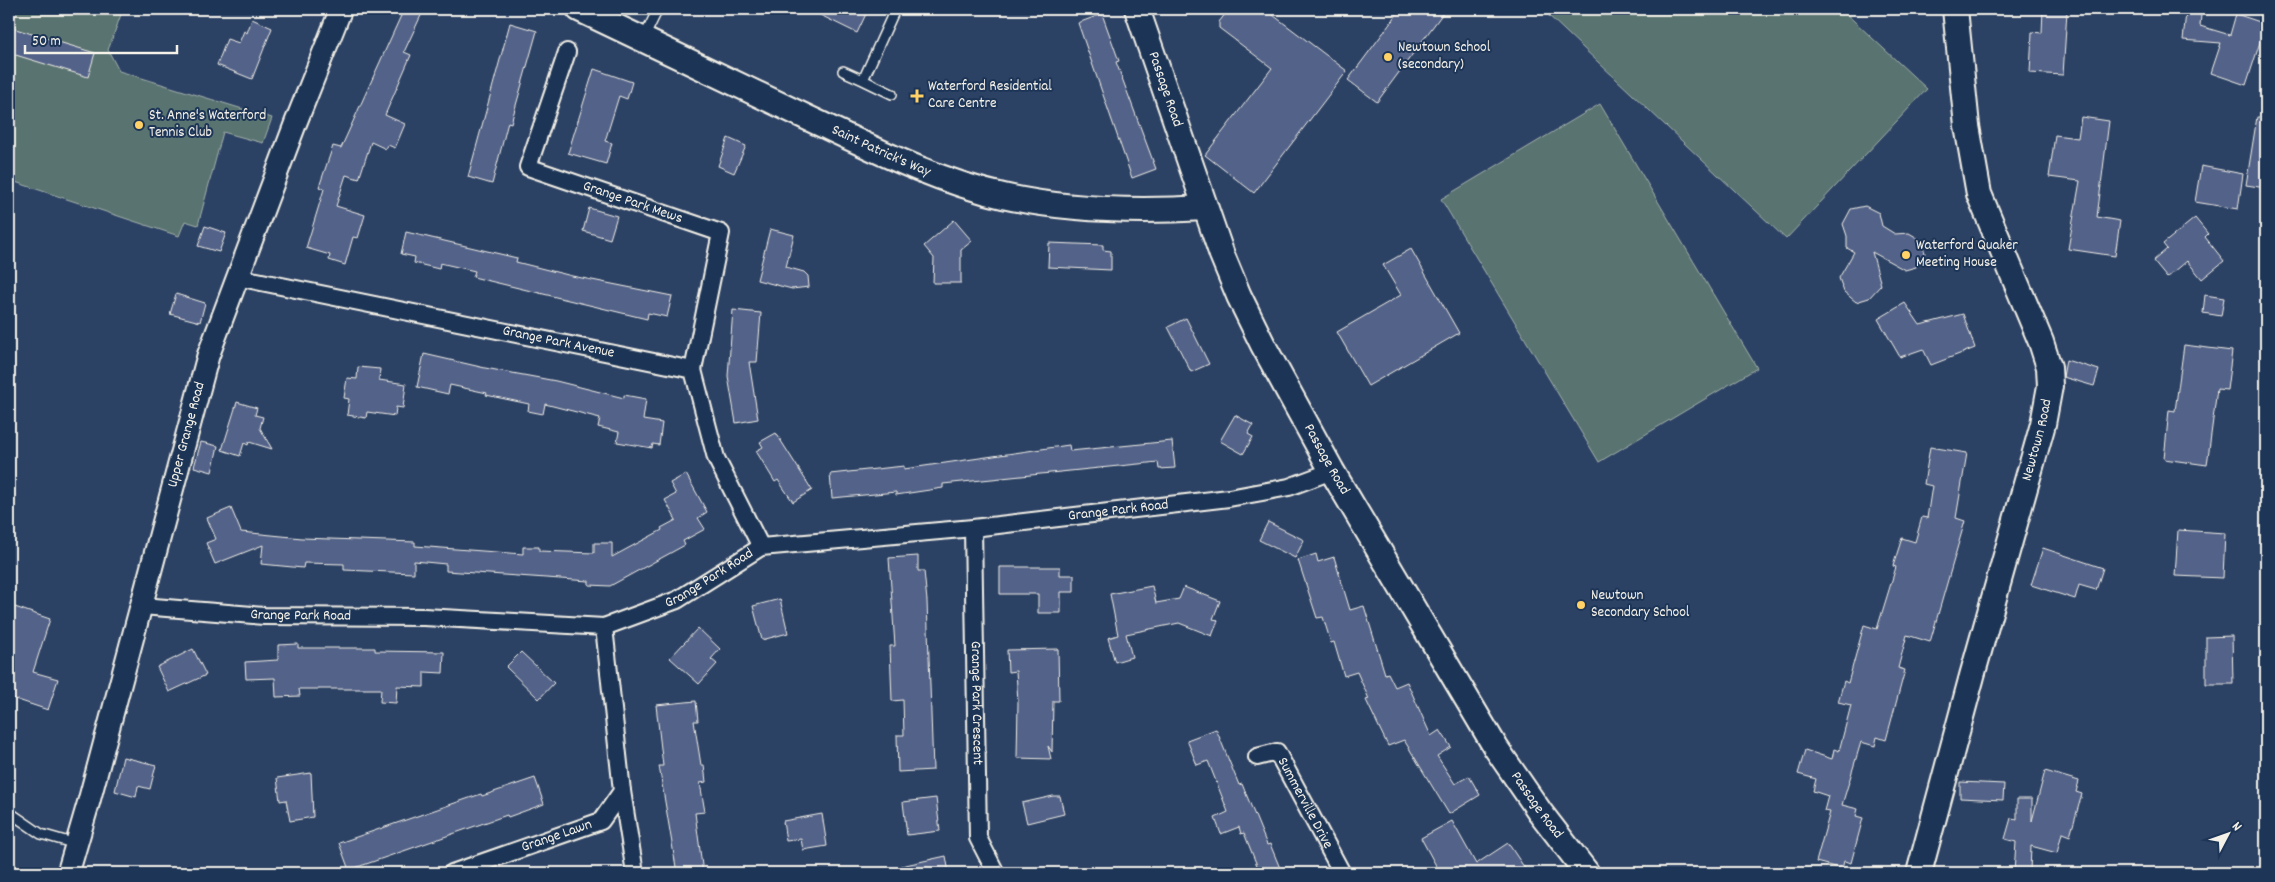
<svg xmlns="http://www.w3.org/2000/svg" width="2275" height="882" font-family="Dekko,sans-serif">
<style>
.green{fill:#587370;stroke:#a6b2ac}
.building{fill:#536289;stroke:#f4f1e8}
.lines{fill:none;stroke-linecap:round;stroke-linejoin:round}
.service-casing{stroke:#f4f1e8;stroke-width:12}
.minor-casing{stroke:#f4f1e8;stroke-width:20}
.tertiary-casing{stroke:#f4f1e8;stroke-width:25}
.secondary-casing{stroke:#f4f1e8;stroke-width:28}
.service{stroke:#1d3557;stroke-width:9}
.minor{stroke:#1d3557;stroke-width:16}
.tertiary{stroke:#1d3557;stroke-width:21}
.secondary{stroke:#1d3557;stroke-width:24}
.poi-dot{fill:#ffd166;stroke:#1d3557;stroke-width:2}
.labels{text-anchor:middle;dominant-baseline:central;stroke-width:4;stroke-linejoin:round;paint-order:stroke}
.poi-label{font-size:15px;fill:#f4f1e8;stroke:#1d3557;text-anchor:start}
.street-label{font-size:15px;fill:#f4f1e8;stroke:#1d3557}
</style>
<rect width="100%" height="100%" fill="#2c4265"/>
<filter id="ink" filterUnits="userSpaceOnUse"><feTurbulence type="fractalNoise" baseFrequency=".02" numOctaves="2"/><feDisplacementMap in="SourceGraphic" scale="10" xChannelSelector="R" yChannelSelector="G"/><feConvolveMatrix kernelMatrix="1 2 1 2 8 2 1 2 1" color-interpolation-filters="sRGB"/></filter>
<g filter="url(#ink)">
<!-- green -->
<path class="green" d="M9,9h114l-15,41 11,21 153,47 -9,25 -40,-11 -25,93 -13,-4 -6,15 -170,-56z
M1552,9h289l86,80 -141,150 -239,-225z
M1600,104l157,264 -158,94 -158,-263z"/>
<!-- building -->
<path class="building" d="M404,9h20l-20,43 7,3 -26,60 20,9 -10,24 -7,-3 -2,4 -15,-7 -12,37 -13,-4 -10,31 29,9 -7,23 -5,-1 -8,28 -16,-5 1,-5 -24,-7 18,-59 -5,-2 14,-41 8,2z
M808,9h47l11,5 -9,19z
M1229,9h36l82,62 -93,122 -49,-38 67,-87 -53,-40v-6z
M1401,9h45l-69,93 -29,-22z
M2043,9l24,2 -4,64 -33,-2 2,-41 10,1z
M2186,13l15,2 -1,11 30,9 6,-21 30,10 -20,61 -35,-12 10,-30 -38,-3z
M1102,14l17,47 -3,1 40,107 -24,9 -54,-155z
M252,19l20,9 -20,51 -35,-14 10,-26 12,4 5,-12 3,2z
M510,23l27,8 -26,92 -3,-1 -16,62 -24,-7z
M9,27l86,26 -7,24 -79,-24z
M594,69l38,13 -5,17 -8,-3 -14,45 7,2 -6,21 -38,-11z
M2081,117l28,4 -12,96 23,4 -5,35 -47,-7 12,-68 -31,-4 6,-42 23,3z
M2257,117h9v71l-20,-3z
M728,138l18,8 -12,27 -16,-7z
M2201,166l42,8 -5,35 -43,-7z
M1865,206l14,7 3,13 13,8 14,-1 12,7 4,13 -9,14 -11,3 -33,-18 9,33 -12,13 -13,4 -12,-10 -5,-14 15,-26 -7,-4v-12l-4,-12 8,-15z
M589,208l28,8 -7,23 -27,-8z
M2195,218l13,16 -3,3 19,24 -22,18 -15,-18 -20,17 -14,-17 14,-12 -4,-5z
M954,220l18,21 -11,9v33h-28l1,-25 -10,-12z
M205,226l21,7 -7,19 -21,-6z
M770,229l24,6 -8,32 18,5 4,4 1,11 -17,2 -35,-9z
M406,232l111,26 -1,4 56,14 100,20 -5,21 -19,-4 -1,6 -174,-42 2,-6 -35,-8 -1,6 -25,-6 1,-6 -14,-3z
M1049,243l54,2v5l8,1v19l-63,-3z
M1411,249l48,84 -91,53 -31,-54 64,-37 -18,-30z
M176,294l29,9 -5,19 -30,-8z
M2205,295l19,3 -3,18 -18,-3z
M1905,303l15,22 43,-11 12,34 -44,17 -8,-16 -23,8 -22,-38z
M733,310l28,3 -4,49h-8l9,57 -22,4 -8,-47z
M1186,318l23,46 -18,8 -23,-45z
M2184,345l48,6 -5,39 -10,-1 -10,76 -43,-6 5,-49 6,1z
M424,354l61,14 71,13 68,17v-3l22,4 -3,21 19,3 -3,22 -6,-1 -1,4 -35,-6 2,-10 -21,-5 2,-9 -55,-14 -2,10 -15,-3 1,-7 -43,-9 1,-2 -37,-8 -2,9 -31,-7z
M2066,360l33,10 -5,16 -31,-9z
M358,367l22,2 -1,11 27,4 -3,24 -7,-1 -1,9 -28,-4 -1,6 -19,-3 2,-16 -5,-1 3,-20 10,1z
M237,402l20,6 -2,7 8,2 -3,11 12,21 -23,-7 -1,3 -4,-2 -4,13 -18,-6z
M1235,415l18,10 -5,9 5,3 -10,17 -23,-13z
M776,433l36,57 -19,12 -15,-22 -3,2 -19,-31 7,-4 -3,-5z
M1172,441l3,27 -16,1 -1,-7 -215,22v4l-47,7v-3l-64,6 -2,-24 74,-8v3l165,-24 1,6z
M201,442l17,4 -6,26 -18,-5z
M1930,447l37,6 -11,65 9,3 -35,121 -23,-7 -9,33 7,2 -19,70 -9,-3 -2,9 -14,-4 -19,63 16,4 -2,7 7,2 -12,45 -7,-2 -2,8 -26,-7 14,-50 -6,-1 4,-15 -15,-5 3,-12 -18,-5 7,-24 27,9 2,-10 5,2 12,-46 -13,-3 6,-21 4,2 16,-58 13,4 19,-62 -3,-1 9,-28 13,4 7,-25 5,1 5,-32 -8,-2z
M686,474l21,38 -9,6 7,11 -22,12 2,4 -75,41 -21,-1v-4l-143,-10v-7l-32,-3v12l-70,-3v-6l-40,-1 -1,5 -42,-4 2,-19 -48,19 -9,-21 10,-4 -9,-21 24,-10 10,24 61,6 113,4v4l108,8v-7h16v4l55,2v-10h18v14l50,-27 -1,-2 15,-8 -11,-20 11,-6 -6,-11z
M1268,522l36,18 -9,18 -36,-18z
M2178,530l47,3 -2,45 -48,-2z
M2043,548l60,20 -7,22 -17,-5 -4,14 -44,-14z
M1316,554l2,8 16,-5 16,53 14,-4 21,68 3,-1 7,14 12,-5 24,54 9,-6 11,17 -14,9 18,28 14,-8 11,19 -31,19 -45,-74 -16,6 -22,-46 3,-1 -12,-27 -13,4 -10,-34 -3,1 -8,-26 -6,1 -19,-58z
M918,556v15h6l3,30 6,169 -35,2 -1,-37h7l-1,-35 -11,1 -2,-55h5l-6,-88z
M1000,567h60v8h14v17h-13v21h-23v-19h-38z
M1152,586l4,17 23,-4 5,-12 36,14 -7,18 5,1 -6,16 -33,-13 -53,11 6,23 -17,5 -7,-24 10,-3 -8,-41z
M780,599l8,34 -26,7 -9,-34z
M9,605l41,14 -17,53 25,7 -10,31 -39,-13z
M698,628l22,21 -9,10 6,5 -18,20 -29,-26z
M2232,636l1,48h-27v-47z
M298,644v4h77v3l69,1 -1,21 -19,-1v15l-27,-1 -1,17 -16,-1 1,-13h-82l1,7 -24,1 -1,-19 -29,1 -1,-17 33,-2v-15z
M193,649l13,26 -37,17 -12,-25z
M1058,649l1,52h-6l-1,51 -4,-6 3,13 -34,-1 1,-56 -2,-31 -8,1 -1,-22z
M521,652l33,31 -15,16 -33,-32z
M696,701l2,20h-4l7,44h3l2,17 -6,1 5,29 -10,1 8,60h-26l-18,-107h4l-7,-61z
M1216,729l23,56 3,-1 25,61 3,-1 12,29h-22l-16,-40 -3,1 -2,-7 -18,7 -6,-16 13,-6 -20,-51 -11,4 -10,-25z
M123,757l33,8 -6,24 -12,-3 -2,11 -21,-6z
M2045,771l34,10 -3,11 6,2 -12,42 -8,-3 -5,20 -26,-7 -1,27h-16l2,-31 -11,-3 6,-21 6,1v-20h15v22z
M311,773l2,44 -23,4 -4,-21 -6,1 -3,-23z
M535,778l9,26 -36,13 -1,-2 -158,55 -10,-27 142,-49 1,2z
M1960,782l44,2 -1,16 -43,-2z
M1053,796h7l4,18 -37,9 -5,-20z
M936,798l4,33 -33,4 -4,-33z
M822,814l5,32 -24,4 -2,-11 -15,2 -3,-20z
M1452,821l24,43 32,-21 20,30h-88l-19,-35z
M946,856l3,17h-47l-1,-7z"/>
<g class="lines">
<defs>
<path id="service" d="M643,40l15,-31
M843,71l20,9 30,-66
M863,80l29,14
M9,812l32,22 35,10"/>
<g id="minor">
<path id="s1" d="M567,52l-39,115 193,66 -28,137"/>
<path id="s2" d="M237,277l456,93 23,88 45,89"/>
<path id="s3" d="M973,528l5,310 18,35"/>
<path id="s4" d="M142,606l122,10 160,1 180,10 73,-27 84,-53 212,-19 256,-30 60,-11 43,-16"/>
<path id="s5" d="M1257,757l20,-5 65,121"/>
<path d="M622,791l13,82"/>
<path id="s6" d="M452,873l149,-52 21,-30 -18,-164"/>
</g>
<g id="tertiary">
<path id="s7" d="M68,873l21,-72 119,-445 88,-234 45,-113"/>
</g>
<g id="secondary">
<path id="s8" d="M579,9c77,37 154,73 231,110 62,29 126,62 193,77 66,15 135,16 202,12"/>
<path id="s9" d="M1137,9l85,246 17,41 24,49 69,126 164,277 44,64 47,61"/>
<path id="s10" d="M1919,873l53,-197 71,-252 7,-38 -1,-19 -8,-25 -62,-148 -12,-68 -12,-117"/>
</g>
</defs>
<!-- service casing -->
<use href="#service" class="service-casing"/>
<!-- minor casing -->
<use href="#minor" class="minor-casing"/>
<!-- tertiary casing -->
<use href="#tertiary" class="tertiary-casing"/>
<!-- secondary casing -->
<use href="#secondary" class="secondary-casing"/>
<!-- service -->
<use href="#service" class="service"/>
<!-- minor -->
<use href="#minor" class="minor"/>
<!-- tertiary -->
<use href="#tertiary" class="tertiary"/>
<!-- secondary -->
<use href="#secondary" class="secondary"/>
</g>
</g>
<!-- markers -->
<g class="poi-dot">
<circle cx="1388" cy="57" r="5"/>
<path d="M914.5 88.5h5v5h5v5h-5v5h-5v-5h-5v-5h5z"/>
<circle cx="139" cy="125" r="5"/>
<circle cx="1906" cy="255" r="5"/>
<circle cx="1581" cy="605" r="5"/>
</g>
<g class="labels">
<!-- poi labels -->
<g class="poi-label">
<text x="1398" y="48">Newtown School<tspan x="1398" dy="17">(secondary)</tspan></text>
<text x="928" y="87">Waterford Residential<tspan x="928" dy="17">Care Centre</tspan></text>
<text x="149" y="116">St. Anne's Waterford<tspan x="149" dy="17">Tennis Club</tspan></text>
<text x="1916" y="246">Waterford Quaker<tspan x="1916" dy="17">Meeting House</tspan></text>
<text x="1591" y="596">Newtown<tspan x="1591" dy="17">Secondary School</tspan></text>
</g>
<!-- street labels -->
<g class="street-label">
<text stroke="none"><textPath href="#s9" startOffset="85">Passage Road</textPath></text>
<text stroke="none"><textPath href="#s8" startOffset="334">Saint Patrick's Way</textPath></text>
<text stroke="none"><textPath href="#s1" startOffset="232">Grange Park Mews</textPath></text>
<text stroke="none"><textPath href="#s2" startOffset="328">Grange Park Avenue</textPath></text>
<text stroke="none"><textPath href="#s7" startOffset="454">Upper Grange Road</textPath></text>
<text stroke="none"><textPath href="#s10" startOffset="449">Newtown Road</textPath></text>
<text stroke="none"><textPath href="#s9" startOffset="490">Passage Road</textPath></text>
<text stroke="none"><textPath href="#s4" startOffset="999">Grange Park Road</textPath></text>
<text stroke="none"><textPath href="#s4" startOffset="579">Grange Park Road</textPath></text>
<text stroke="none"><textPath href="#s4" startOffset="159">Grange Park Road</textPath></text>
<text stroke="none"><textPath href="#s3" startOffset="175">Grange Park Crescent</textPath></text>
<text stroke="none"><textPath href="#s5" startOffset="79">Summerville Drive</textPath></text>
<text stroke="none"><textPath href="#s9" startOffset="895">Passage Road</textPath></text>
<text stroke="none"><textPath href="#s6" startOffset="111">Grange Lawn</textPath></text>
</g>
</g>
<!-- margin -->
<rect width="2275" height="882" fill="none" stroke="#1d3557" stroke-width="30"/>
<rect x="15" y="15" width="2245" height="852" fill="none" stroke="#f4f1e8" stroke-width="2" filter="url(#ink)"/>
<!-- north arrow -->
<g transform="translate(2228 834) rotate(49)" stroke="#1d3557" stroke-width="4" paint-order="stroke">
<path d="M0-4L9 19L0 12L-9 19Z" fill="#f4f1e8"/>
<text y="-8" font-size="14" font-weight="bold" text-anchor="middle" fill="#f4f1e8">N</text>
</g>
<!-- scale -->
<path d="M25 45v8h152v-8" fill="none" stroke="#f4f1e8" stroke-width="2.5"/>
<text x="32" y="45" font-size="15" fill="#f4f1e8" stroke="#1d3557" stroke-width="4" paint-order="stroke">50 m</text>
</svg>
